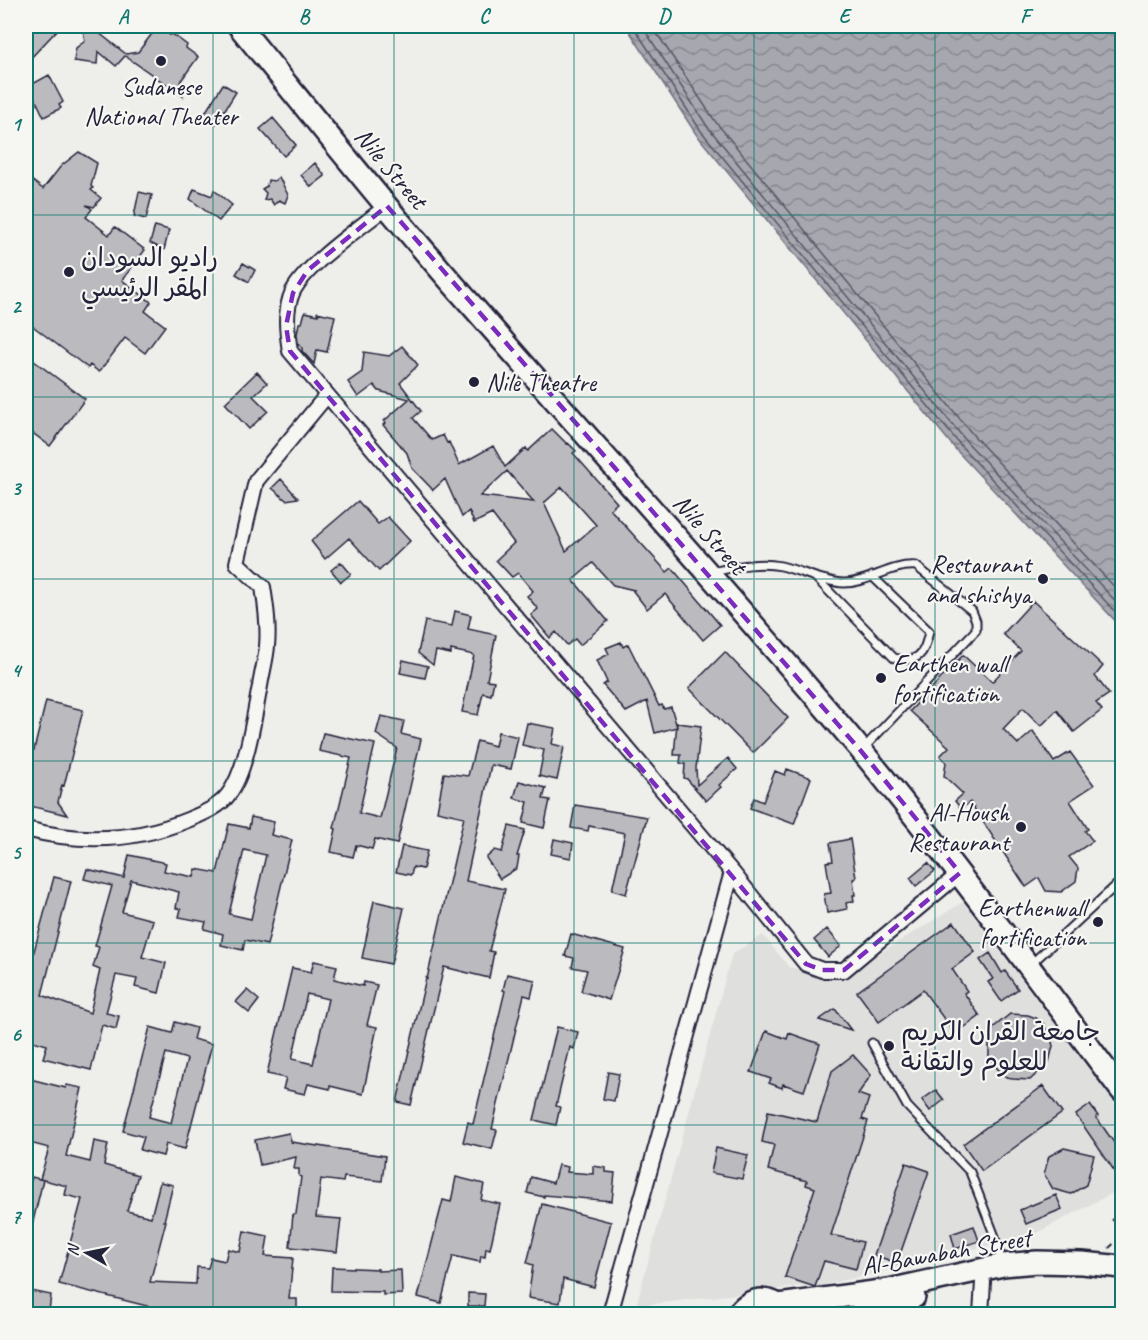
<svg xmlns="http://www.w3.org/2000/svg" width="1148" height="1340" font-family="Caveat,'Playpen Sans Arabic',sans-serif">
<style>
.built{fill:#dfdfde}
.water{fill:url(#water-waves);stroke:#727281;stroke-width:1.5}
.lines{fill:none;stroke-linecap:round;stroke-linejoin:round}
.shore{stroke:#575769;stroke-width:1.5}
.building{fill:#bbbbbf;stroke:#22223b;stroke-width:1.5;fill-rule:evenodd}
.service-casing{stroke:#22223b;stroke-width:11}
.minor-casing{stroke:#22223b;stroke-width:18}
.primary-casing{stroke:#22223b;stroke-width:26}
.path{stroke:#22223b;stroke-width:2;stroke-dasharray:6 4.5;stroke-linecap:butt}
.service{stroke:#f6f6f2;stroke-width:7}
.minor{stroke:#f6f6f2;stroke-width:14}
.primary{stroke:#f6f6f2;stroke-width:21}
.marked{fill:none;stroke:#7b2cbf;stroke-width:4.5;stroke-dasharray:12 8;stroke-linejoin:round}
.grid{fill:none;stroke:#0f766e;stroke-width:1.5;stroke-opacity:0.55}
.poi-dot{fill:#22223b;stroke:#f6f6f2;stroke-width:2}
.labels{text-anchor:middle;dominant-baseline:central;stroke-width:4.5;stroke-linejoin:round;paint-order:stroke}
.poi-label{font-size:26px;fill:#22223b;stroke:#f6f6f2;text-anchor:start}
.street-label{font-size:26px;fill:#22223b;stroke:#f6f6f2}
.neatline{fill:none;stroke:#0f766e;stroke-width:2}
.grid-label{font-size:20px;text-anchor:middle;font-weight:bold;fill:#0f766e}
</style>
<defs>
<pattern id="water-waves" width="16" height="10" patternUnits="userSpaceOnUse" patternTransform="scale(1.5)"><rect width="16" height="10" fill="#a7a7af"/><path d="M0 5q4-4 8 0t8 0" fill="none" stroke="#888890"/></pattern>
</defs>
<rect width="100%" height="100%" fill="#eeeeeb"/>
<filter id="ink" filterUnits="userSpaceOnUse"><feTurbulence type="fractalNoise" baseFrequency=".0167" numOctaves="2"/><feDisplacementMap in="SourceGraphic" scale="12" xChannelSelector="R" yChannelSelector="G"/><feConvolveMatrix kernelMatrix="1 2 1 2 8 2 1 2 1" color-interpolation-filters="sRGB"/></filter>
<g filter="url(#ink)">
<!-- built -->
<path class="built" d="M963,902l159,211v75l-89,47 -217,52 -4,-2 -176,21 96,-352 31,-19 26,32 49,12z"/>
<!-- water -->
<path class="water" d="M626,26h496v602l-165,-177 -261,-317z"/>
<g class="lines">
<!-- shore -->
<path class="shore" d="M633,26l68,105 261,316 160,172
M642,26l65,100 260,316 155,166
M652,26l63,95 259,315 148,159"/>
</g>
<!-- building -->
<path class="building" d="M26,26h35l-35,37z
M82,26h8l36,28 12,-2 20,-26 12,9 2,-1 15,11 -1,3 12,9 -18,25 3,14 -58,-40 -9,10 -18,-15 -1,13 -23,-3 2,-13 9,-7z
M49,75l14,27 -4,3 2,3 -17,9 -15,-31z
M223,84l13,8 -20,32 -13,-8z
M273,118l23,27 -12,11 -24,-27z
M79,152l18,11 -6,23 2,2 -2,2 10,8 -7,9 -8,-2 6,4 -6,8 23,18 6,-8 30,23 -23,30 29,22 -6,9 20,15 -20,27 -20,-15 -26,34 -9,-7 -2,3 -62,-47v-145l17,13 18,-23z
M315,163l10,13 -14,11 -10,-12z
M279,177l9,18 -3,8 -6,-3 -5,5 -4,-6 -6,1 2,-7 -4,-4 5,-3 1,-6 6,1z
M194,189l18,7 2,-6 18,15 -13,16 -29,-22z
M139,192l13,3 -6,24 -12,-3z
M155,226l14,4 -5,20 -14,-7z
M243,263l12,7 -6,12 -13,-8z
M305,312l13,3 -1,-3 18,4 -8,36 -10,-2 -3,14 -12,-13v-3l-4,-5 -1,-9 2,-11h3z
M402,346l16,19 -18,18 21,28 -8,7 19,22 11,-5 4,8 2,-1 10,23 34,-19 12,21 21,-19 2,3 24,-22 15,15 1,-1 8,8 -3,2 44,50 -7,6 57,63 5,-4 48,57 -17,15 -38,-46 -18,15 -14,-18 1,-1 -21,-5 -20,-22 -20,17 35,41 -28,24 -5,-6 -8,6 -11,-13 -6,6 -19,-23 7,-6 -11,-13 6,-5 -15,-18 -6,4 -16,-17 18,-17 -22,-29 -18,9 -5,-12 -7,6 -17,-38 -12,11 -21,-22 -5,-15 -24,-28 3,-2 -2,-2 25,-22 -30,-8 -5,-6 -16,12 -10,-15 14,-10 2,-20 25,4zM507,471l27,31 -54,-6zM562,487l34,38 -30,26 -22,-48z
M26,355l59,44 -35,47 -24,-18z
M257,372l10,11 -14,13 15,15 -19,18 -24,-26z
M281,479l17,19 -12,2 -14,-12z
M358,501l20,23 10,-7 22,24 -31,30 -30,-33 -24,21 -14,-18z
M341,562l10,12 -10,8 -10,-12z
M1033,601l70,65 -8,10 14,18 -13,9 6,7 -28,22 -17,-22 -16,16 -18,-18 -20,21 15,15 15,-13 21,31 16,-10 24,33 -24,16 18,28 -3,2 8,10 -24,16 9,11 -2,13 -15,11 -15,-1 -7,-13 -13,9 -56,-85 -9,7 -6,-8 8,-7 -19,-18 2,-14 -6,-6 9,-9 -39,-36 53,-56 29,27 29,-31 -18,-17z
M455,611l16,4 -3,14 28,6 -9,45 7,1 -3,14 -8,-2 -5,22 -16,-3 12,-57 -23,-5v4l-15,-3 -3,14 -15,-12 7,-32 27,5z
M621,642l2,5 5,-3 31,62 3,-1 2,4 7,-2 6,20 -22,6 -8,-32 -21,11 -23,-27 4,-3 -10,-22 12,-6 -3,-6z
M725,652l63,66 -35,35 -64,-65z
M403,660l25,6 -3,12 -25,-5z
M46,701l37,9 -19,76 -2,-1 -4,17 9,13 -41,-10v-57l8,2z
M381,716l23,5 -3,13 20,5 -24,105 -22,-5 -3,10 -16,-4 -3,12 -22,-5 5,-23 -2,-1 17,-70 -32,-7 4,-18 52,11 -16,69 21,5 17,-70 -21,-14z
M527,723l28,5 -3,16 12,3 -7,33 -18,-4 5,-26 -22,-5z
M677,723l24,3 -5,42 1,17 31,-27 9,11 -18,16 2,2 -15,14 -19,-22 -3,-1 1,-14 -5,-1 1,-8h-7z
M498,732l20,5 -7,32 -20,-4 -25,116 39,8 -16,62 5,1 -5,26 -45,-11 -33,138 -14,-3 29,-124 1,1 37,-162 -27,-6 7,-38 24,3 9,-35 18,5z
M787,769l24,9 -17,46 -44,-16 4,-10 9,4 12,-31 10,4z
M519,781l27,7 -3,11 7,1 -6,28 -21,-5 5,-21 -14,-4z
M575,805l72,12 -21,77 -14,-4 13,-57 -36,-7 -1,5 -17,-3z
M251,817l23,5 -3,13 21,5 -25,105 -22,-5 -2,10 -22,-5 2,-11 -19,-5 2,-7 -27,-5 2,-8 -5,-1 3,-16 -48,-12 -9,32 31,8 -11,37 24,6 -7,30 -24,-6 2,-8 -21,-4 -10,38 13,3 -3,13 -14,-4 -11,45 -48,-12 4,-13 -21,-6v-58l28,-104 17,4 -29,114 48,18 10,-43 -7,-3 6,-20 -4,-1 17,-60 -28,-7 3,-10 37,9 5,-23 37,8 -2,8 30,6 2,-8 21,4 12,-49 20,4zM244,850l22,5 -15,64 -22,-5z
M509,826l16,4 -8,26h2l-2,12 -17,11 -14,-21 9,-8 7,2z
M554,839l19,4 -2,15 -20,-4z
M850,839l6,39 -3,1 2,16h-2l1,6 -8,2 1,6 -20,4 -3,-19 7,-1 -5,-31 7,-1 -3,-18z
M402,846l25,5 -4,18 -10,-2 -2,8 -15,-3z
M928,863l7,8 -19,15 -6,-8z
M374,901l30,7 -13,56 -29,-6z
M954,922l21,30 -23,17 15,22 -3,2 16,23 -25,18 -32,-44 -44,32 -22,-30z
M827,929l14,17 -13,11 -14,-17z
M571,934l54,15 -16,51 -28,-9 6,-21 -15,-3 2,-9 -9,-2z
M990,953l12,20 3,-2 13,18 -17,12 -13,-19 5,-3 -13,-19z
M314,961l23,5 -3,13 29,7 1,-4 13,3 -10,40 10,2 -14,67 -33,-8v3l-22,-5 -3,10 -22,-5 3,-11 -19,-4 25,-106 19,4zM307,994l21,5 -15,65 -21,-5z
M507,974l28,6 -4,17 -7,-2 -32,134 5,1 -5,19 -29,-7 5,-20 5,2 32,-133 -2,-1z
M247,990l12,10 -10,13 -13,-11z
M835,1009l16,21 -32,-10z
M1010,1014l18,1 8,3 7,5 8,15 2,8 -4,16 -19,18 -17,-1 -8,-3 -12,-12 -4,-8v-17l5,-12z
M175,1022l21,6 -3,11 19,5 -27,105 -19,-5 -3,12 -23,-6 4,-13 -21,-6 27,-104 22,6zM166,1053l21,6 -16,64 -22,-6z
M557,1027l21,5 -4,17 -4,-2 -14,59 4,1 -4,18 -22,-5z
M766,1031l21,8 2,-6 31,11 -16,47 -21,-7 -1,4 -13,-5 2,-4 -20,-7z
M853,1055l18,20 -13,19 11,4 -7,21 6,2 -37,114 32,7 -7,27 -32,-8 -9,26 -30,-10 30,-89 -9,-3 1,-4 -39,-11 6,-25 -12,-3 6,-31 49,11 15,-51z
M608,1072l11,2 -5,27 -11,-2z
M26,1078l40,10 1,-3 15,3 -16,68 24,6 4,-21 14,3 -4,21 34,10 -11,36 24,6 9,-35 13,3 -9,36h2l-16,61 46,2 1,-17 11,1 3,-10 14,3 3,-12 12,3 4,-21 24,5 -3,20 28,2 -4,41h8v15h-103l1,-2 -18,-2 -18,-1 -100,-25 23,-85 -17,-4 2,-9 -27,-7 9,-31 -23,-6z
M1043,1086l19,27 -80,58 -19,-27z
M936,1090l8,10 -14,11 -8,-11z
M1090,1105l8,11 -2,1 26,37v28l-46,-67z
M289,1133l2,9 94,14 -3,25 -38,-4 -1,5 -22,-3 -5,38 25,2 -4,33 -47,-5 3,-33h3l5,-37 -2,-1v-7h-5l2,-12 -36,8 -5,-25z
M716,1148l32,7 -6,24 -31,-6z
M1064,1148l30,7 -8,30 -15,9 -18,-5 -9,-15 5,-18z
M906,1163l23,8 -32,92 -23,-8z
M558,1165l10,2 -1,5 26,2v-8l13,2v4l9,1 -3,28 -68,-6v2l-17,-4 4,-16 22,6z
M32,1177l11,3 -13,54 -4,-1v-50l4,1z
M456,1177l28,7 -3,16 19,4 -10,45 -4,-1 -1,9 -4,-1 -1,6 -27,-6 -12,47 -23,-6 25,-97 8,2z
M1056,1195l6,14 -36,15 -6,-14z
M542,1204l69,18 -17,65 -31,-8 -3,24 -32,-5 5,-33 -6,-2z
M974,1226l5,15 -24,8 -4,-15z
M332,1267l46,2v2l23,-1 1,24 -19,1v-3l-52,-1z
M26,1290l25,5 -2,16 -23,-4z
M468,1293l17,1 -1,12h-16z"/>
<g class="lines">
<defs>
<path id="service" d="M712,572c23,-5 46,-11 69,-6 21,5 41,16 63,17 25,0 46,-19 72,-17l56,45 4,10v9l-113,119
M816,578l78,80c24,6 31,-4 35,-27l-57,-55
M1030,965l92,-85
M872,1043l35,63 63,66 24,62 8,29"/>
<path id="minor" d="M387,206c-27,22 -79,57 -94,85 -9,19 -6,41 -3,60l442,521 74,92 16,6h22l116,-97
M26,829c56,15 111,12 164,-10 14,-6 29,-12 38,-24 19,-24 26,-79 32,-109 2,-13 6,-27 7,-40 2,-20 -1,-40 -4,-59l-26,-24 19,-82 71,-86
M610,1314l122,-442
M981,1314l2,-32"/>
<path id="primary" d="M239,26c78,95 154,191 236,283 128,147 260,291 385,440 92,111 176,228 262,342
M779,1305l110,-15 114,-25 34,-3 45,1 40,4
M738,1314c12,-19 37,-18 49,0
M859,1314l55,-17"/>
</defs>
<!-- service casing -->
<use href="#service" class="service-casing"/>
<!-- minor casing -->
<use href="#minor" class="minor-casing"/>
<!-- primary casing -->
<use href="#primary" class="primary-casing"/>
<!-- path -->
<path class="path" d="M1112,1219l10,11
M1109,1248l13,-12"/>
<!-- service -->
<use href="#service" class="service"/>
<!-- minor -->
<use href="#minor" class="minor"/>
<!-- primary -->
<use href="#primary" class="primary"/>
</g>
</g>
<!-- marked area -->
<path class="marked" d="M387,206l474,545 99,122 -116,97h-22l-16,-6 -516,-613 -4,-25 7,-33 15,-23z"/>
<!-- grid -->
<path class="grid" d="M213,26v1288M394,26v1288M574,26v1288M754,26v1288M935,26v1288M26,215h1096M26,397h1096M26,579h1096M26,761h1096M26,943h1096M26,1125h1096"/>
<!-- markers -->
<g class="poi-dot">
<circle cx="161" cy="61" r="6"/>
<circle cx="69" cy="272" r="6"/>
<circle cx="474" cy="382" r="6"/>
<circle cx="1043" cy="579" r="6"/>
<circle cx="881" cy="678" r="6"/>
<circle cx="1021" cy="827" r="6"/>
<circle cx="1098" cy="922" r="6"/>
<circle cx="889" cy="1046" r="6"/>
</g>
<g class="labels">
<!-- poi labels -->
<g class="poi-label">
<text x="161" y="86" text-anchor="middle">Sudanese<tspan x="161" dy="30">National Theater</tspan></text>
<text x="81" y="257">راديو السودان<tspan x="81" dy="30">المقر الرئيسي</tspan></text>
<text x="486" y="382">Nile Theatre</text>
<text x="1031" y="564" text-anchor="end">Restaurant<tspan x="1031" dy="30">and shishya</tspan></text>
<text x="893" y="663">Earthen wall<tspan x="893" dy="30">fortification</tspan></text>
<text x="1009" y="812" text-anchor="end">Al-Housh<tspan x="1009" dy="30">Restaurant</tspan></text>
<text x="1086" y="907" text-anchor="end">Earthenwall<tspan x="1086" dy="30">fortification</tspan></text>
<text x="901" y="1031">جامعة القران الكريم<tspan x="901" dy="30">للعلوم والتقانة</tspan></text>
</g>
<!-- street labels -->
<g class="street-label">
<text transform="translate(391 168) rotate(50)">Nile Street</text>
<text transform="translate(710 534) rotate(49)">Nile Street</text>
<text transform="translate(946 1252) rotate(-10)">Al-Bawabah Street</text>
</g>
</g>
<!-- margin -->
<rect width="1148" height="1340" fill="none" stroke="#f6f6f2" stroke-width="66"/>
<!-- north arrow -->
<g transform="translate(87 1253) rotate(279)" stroke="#f6f6f2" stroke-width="4.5" paint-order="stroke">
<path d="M0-4.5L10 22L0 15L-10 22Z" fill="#22223b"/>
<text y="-9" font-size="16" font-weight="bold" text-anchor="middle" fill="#22223b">N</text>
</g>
<rect x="33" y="33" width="1082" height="1274" class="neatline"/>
<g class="grid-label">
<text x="123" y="23">A</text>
<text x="304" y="23">B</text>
<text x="484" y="23">C</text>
<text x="664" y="23">D</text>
<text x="844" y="23">E</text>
<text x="1025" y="23">F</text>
<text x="16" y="131">1</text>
<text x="16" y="313">2</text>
<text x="16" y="495">3</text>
<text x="16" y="677">4</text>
<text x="16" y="859">5</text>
<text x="16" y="1041">6</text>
<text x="16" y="1223">7</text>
</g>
</svg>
